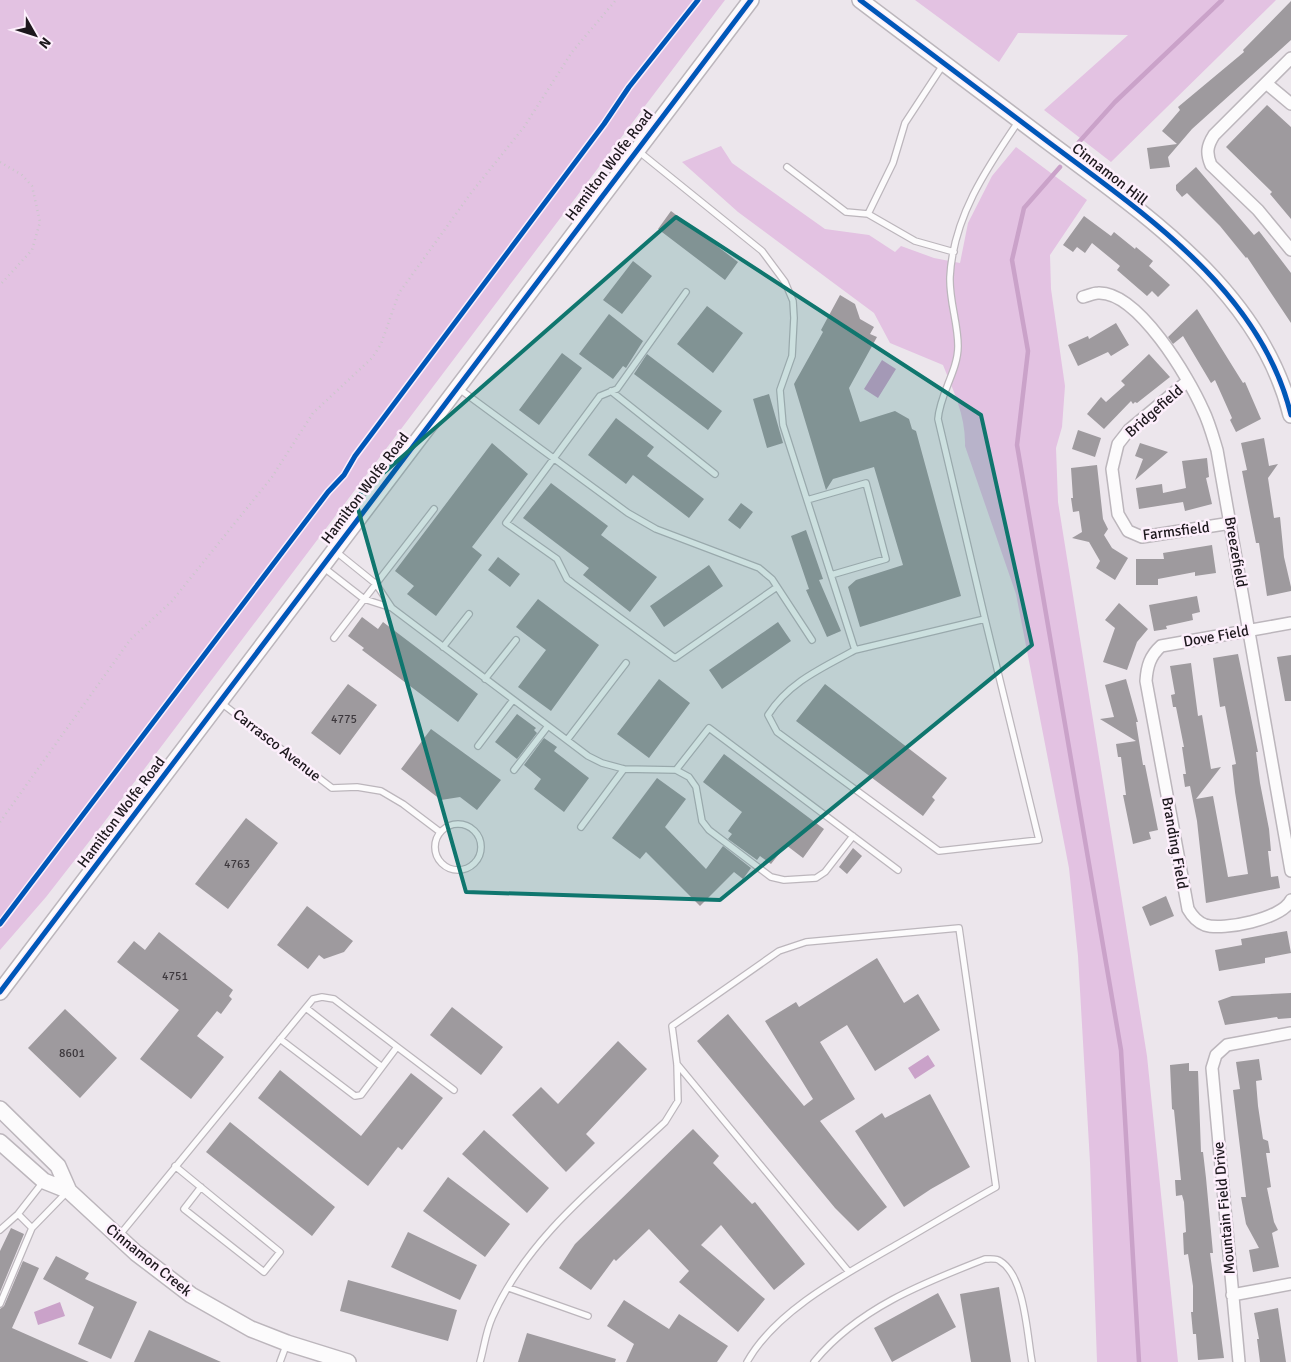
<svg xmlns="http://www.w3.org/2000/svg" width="1291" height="1362" font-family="Signika,sans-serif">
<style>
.green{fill:#e3c2e2}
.water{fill:#caa2c9}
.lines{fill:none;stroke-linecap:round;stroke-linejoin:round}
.stream{stroke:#caa2c9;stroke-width:4.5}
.building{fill:#9e9a9e}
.service-casing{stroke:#bcb6bc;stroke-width:8}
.minor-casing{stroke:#bcb6bc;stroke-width:14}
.tertiary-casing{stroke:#bcb6bc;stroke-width:18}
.path{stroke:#cac7ca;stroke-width:2.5;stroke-dasharray:1 4;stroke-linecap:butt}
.service{stroke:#fcfbfc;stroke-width:5.5}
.minor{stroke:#fcfbfc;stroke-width:11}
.tertiary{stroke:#fcfbfc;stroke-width:15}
.cycleway-casing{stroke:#fdeffc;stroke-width:8}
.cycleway{stroke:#0057b8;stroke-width:5}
.marked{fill:#0f766e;fill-opacity:0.2;stroke:#0f766e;stroke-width:4;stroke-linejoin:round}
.labels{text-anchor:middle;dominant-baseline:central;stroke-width:5;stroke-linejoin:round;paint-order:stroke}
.number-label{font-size:12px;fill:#3d383d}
.street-label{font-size:15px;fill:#1d181d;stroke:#fdeffc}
</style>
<rect width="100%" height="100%" fill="#ece6ec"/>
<!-- green -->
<path class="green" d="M0,0h725l-623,825 -56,72 -46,53z
M915,0h361l-165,162 -67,-52 84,-75 -110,-2 -19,29z
M721,146l11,17 93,66 44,6 26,17 6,-6 33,12 26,5 8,-40 24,-47 24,-29 71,53 -37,55 1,34 14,97 -3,41 -6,21 2,54 89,554 31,306h-81l-7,-200 -12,-206 -9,-88 -53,-274 -51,-148c1,-29 -11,-54 -22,-81l-53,-22 -16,-30 -136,-101 -56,-50z"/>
<!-- water -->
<path class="water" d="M882,360l14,9 -18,29 -14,-9z
M928,1055l7,11 -20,13 -7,-11z
M60,1302l5,14 -27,9 -4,-13z"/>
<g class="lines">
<!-- stream -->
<path class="stream" d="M1079,142l36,-40 107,-102
M1060,167l-36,41 -12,52 16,91 -11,94 104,605 18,312"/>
</g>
<!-- building -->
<path class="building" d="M1291,1v39l-99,89 -24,28 2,10 -20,2 -3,-21 30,-4 -15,-13 18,-21 -2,-3 66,-55 -1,-2z
M1267,105l24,22v92l-21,-25 2,-2 -46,-45z
M1196,167l58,68 5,-4 32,42v50l-44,-66 -1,1 -26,-32 -33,-33 -5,4 -6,-7v-5z
M671,211l67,51 -13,18 -67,-51z
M1084,216l27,20 3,-4 21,17 1,-2 17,14 -4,5 21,19 -12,12 -6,-6 -5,5 -30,-26 3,-4 -28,-23 -7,10 -8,-6 -4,5 -10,-7z
M633,261l19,15 -30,38 -19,-14z
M840,295l15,9 5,15 14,8 -4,7 7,3 -28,51 11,34 35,-11 14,8 3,10 4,2 45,165 -101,31 -12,-40 8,-7 47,-15 -29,-98 -41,12 -7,11 -32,-106 29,-52 -2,-2z
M707,306l36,27 -30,40 -36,-29z
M1197,309l46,74 2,-1 16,37 -25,13 -6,-12 2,-2 -17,-38 -4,3 -28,-47 -10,8 -5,-7z
M609,314l34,27 -17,27 -3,-2 -10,13 -34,-25z
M1116,323l13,22 -18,11 -3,-4 -30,14 -10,-21 20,-9 1,3z
M562,353l20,15 -43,57 -20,-15z
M647,354l75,57 -14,19 -74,-56z
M1149,354l21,23 -33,26 -2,-1 -2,2 -2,-3 -27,28 -17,-15 14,-17 5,5 19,-17 -4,-4z
M769,394l14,49 -16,5 -14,-49z
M616,418l38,29 -7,9 57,43 -15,19 -56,-43 -7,9 -38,-29z
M1078,430l23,8 -6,19 -23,-8z
M1264,438l5,28 9,-2 -10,14 6,40 6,-1 4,40 7,30v4l-24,5 -8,-53h-3l-14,-72 5,-1 -6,-27z
M492,443l36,31 -56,73 10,8 -46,61 -29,-22 7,-8 -19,-15z
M1140,443l28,9 -33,28 8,-21 -8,-3z
M1207,458l2,19 -3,1 6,26 -27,7 -2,-9 -44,7 -3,-21 26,-4 1,9 23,-5 -4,-27z
M1097,465l6,54 5,10 -4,6 8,13 16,10 -13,22 -19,-12 4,-7 -11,-19 -17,-4 10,-6 -3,-21 -6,1 -2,-14h2l-2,-30z
M551,483l57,43 -7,9 56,42 -27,35 -47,-37 6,-7 -66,-50z
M741,503l12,9 -13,17 -12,-9z
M806,530l17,49 -4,1 22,51 -14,6 -21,-47 3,-1 -18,-53z
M1212,545l4,28 -21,3v-4l-37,7v6h-22v-26h28l-1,-6z
M498,557l22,17 -10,13 -22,-17z
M709,565l14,21 -59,41 -14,-21z
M1197,596l3,16 -8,2 1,6 -27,6 1,3 -13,2 -5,-26z
M538,599l61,46 -48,66 -33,-24 28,-37 -30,-23z
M1119,603l29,26 -11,13 -10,28 -24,-8 12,-34 -10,-8z
M362,617l16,12 5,-7 95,72 -20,28 -96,-72 2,-2 -16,-12z
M778,622l13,19 -69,48 -13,-19z
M1238,654l20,98h-2l4,31 9,46 2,22h-3l3,26 7,-1 2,12 -74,15 -9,-82 -7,-35 -5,1 -2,-13h3l-4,-27h2l-8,-40h-3l-2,-12 4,-1 -5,-28 21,-3 7,53 4,-1 9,54 10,-2 -25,32 17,-3 15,81 20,-3 -13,-82 -3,-27 4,-1 -11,-58 -5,1 -7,-49z
M1291,655v46h-6l-8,-44z
M659,679l31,24 -41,55 -32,-24z
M1126,679l12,43h-2l4,25 3,18h2l13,65 -9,2 2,7 -18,5 -10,-49h3l-5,-38h-3l-2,-13 20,-3 -36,-22 14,-2 -9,-32z
M348,684l29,21 -37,50 -29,-22z
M825,684l122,94 -15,19 3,3 -12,16 -127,-95z
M517,714l19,14 -2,2 3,3 -20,26 -22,-17z
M431,729l70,51 -24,30 -17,-13 -19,3 -40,-31z
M544,738l13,9 -3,4 35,27 -25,34 -30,-23 7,-10 -17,-14z
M724,754l100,75 -21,29 -17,-13 -15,19 -11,-8 -3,4 -29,-21 4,-5 -4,-3 14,-19 -39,-30z
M657,778l29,21 -21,28 41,42 17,-23 28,22 -8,11 -9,-7 -34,34 -54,-54 -6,7 -28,-21z
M246,818l32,25 -50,66 -33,-25z
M853,848l9,8 -15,18 -8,-7z
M1166,896l8,20 -24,10 -8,-19z
M307,906l46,35 -9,11 -20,7 -5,-4 -11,14 -31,-24z
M1287,931l4,22 -26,5v5l-46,8 -4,-21 27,-5 -1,-6z
M159,932l74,58 -4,6 3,3 -11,15 -4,-3 -20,25 27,21 -33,42 -51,-40 39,-49 -62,-48 17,-21 11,9z
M877,958l27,45 14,-9 22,36 -65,41 -28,-46 -27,17 35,57 -35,22 67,86 -29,24 -23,-23 -138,-167 31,-27 76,92 9,-7 -48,-78 31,-19 3,5z
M1291,993v25l-13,1 -1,-2 -52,8 -7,-24 14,-5z
M452,1007l51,40 -22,28 -51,-40z
M65,1009l52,49 -37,40 -52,-50z
M618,1041l29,28 -61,65 9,9 -29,29 -54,-57 29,-28 17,17z
M1259,1059l3,21 -6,1 2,25 5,33 5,2 2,12h-4l5,34 -4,1 7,34 4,8 -6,3 7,34 -26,5 -4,-22 10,-2 -13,-24 -5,-27h5l-13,-107 7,-1 -4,-27z
M1189,1063v8h9l3,81h2l3,26 7,75h-3l14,105 -26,2 -2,-26h-3l-2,-22h2v-26l-5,-32 -4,1 -1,-22 3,-1 -2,-30 -2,-7 -6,1 -1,-16h6l-7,-70 -2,-1 -2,-44z
M280,1070l81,66 50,-63 32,25 -41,52 -4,-3 -30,39 -110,-88z
M930,1094l40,73 -39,22 -27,18 -49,-76 27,-18 3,5z
M230,1122l105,85 -23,29 -106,-84z
M693,1129l26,27 -6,7 39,41 3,-2 50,62 -31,26 -53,-65 -20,20 64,54 -27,33 -59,-50 10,-11 -40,-42 -33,32 -2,-2 -23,31 -32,-22 16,-24z
M484,1130l65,58 -22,25 -65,-59z
M448,1177l62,47 -25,33 -62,-46z
M11,1228l13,6 -24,58v-41z
M408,1232l69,33 -17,35 -69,-33z
M56,1256l33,17 -4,6 52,23 -26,57 -33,-15 16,-37 -51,-28z
M23,1261l16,7 -27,60 77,34h-89v-53l4,-3z
M348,1280l109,30 -9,31 -108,-30z
M999,1287l12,75h-40l-11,-68z
M938,1293l18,34 -64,35 -18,-34z
M624,1300l45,29 10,-15 49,32 -11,16h-91l8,-18 -27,-18z
M1278,1308l8,54h-26l-3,-23h2l-5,-26z
M149,1330l72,32h-87z
M527,1333l89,26 -1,3h-97z"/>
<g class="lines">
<defs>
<path id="service" d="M943,65l-38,58 -12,40 -25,51 47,27 39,11
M637,150l125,101 23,31 8,19 1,17 -2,38 -12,34 3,35 72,225 130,-31 -47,-200c2,-26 20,-48 20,-73 0,-23 -9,-46 -8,-69 3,-59 36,-108 68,-155
M787,167l59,45 22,2
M686,292l-69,97 -17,7 -94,127 51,36 10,20 108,79 102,-71
M458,388l170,125 28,16 103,39 13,11 40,61
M611,391l104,83
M807,500l59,-17 20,76 -55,16
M334,550l42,34 16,24
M323,567l41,32 28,9 196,148 14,7 22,6 52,1 13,7 7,10 6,34 7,9 62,47 13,3 32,-2 9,-6 28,-36
M334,638l100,-129
M443,647l26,-33
M855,650c-33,18 -66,32 -87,65l9,17 162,119 100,-11 -54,-221
M485,679l31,-39
M220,702l112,86 25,-1 24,4 22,13 37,28
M567,740l59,-77
M478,746l35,-46
M514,770l34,-44
M676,770l33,-42 189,142
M435 847a23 23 0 1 1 46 0a23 23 0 1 1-46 0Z
M581,827l43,-58
M306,1008l76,59
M280,1039l75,57 6,-1 36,-48
M677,1064l172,208
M175,1166l105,86 -16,20 -80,-63 17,-22
M18,1214l14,14
M0,1230l18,-16 25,-32
M118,1237l195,-238 9,-2 12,2 120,91
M509,1288l79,28
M0,1304l32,-76 35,-36
M280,1362l7,-19
M480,1362c4,-14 6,-31 12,-44 35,-81 111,-138 173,-196l13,-21 -1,-37 -5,-38 107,-75 27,-9 153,-14 37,259c-34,19 -67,39 -100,58 -50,29 -120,65 -149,117
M814,1362c43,-53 109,-79 171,-103 5,0 12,-1 15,2 25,15 27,74 32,101"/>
<path id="minor" d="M1291,58l-77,77c-7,11 -8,18 -3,30l47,45 33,40
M1266,83l25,21
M1083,297c5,-1 10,-4 15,-4 40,-2 91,85 105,117 6,12 10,27 14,40l74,421
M1188,381l-59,49 -11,14 -6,25 6,45 10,17 14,6 89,-14
M1291,623l-130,23c-11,10 -14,20 -15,35l42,228c4,7 9,13 17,16 18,6 77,-6 86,-25
M1232,1295l59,-11
M1239,1362l-27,-294 4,-13 11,-10 64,-12"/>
<path id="tertiary" d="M860,0c63,47 125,94 187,141 96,72 214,150 244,274
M0,992l751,-992
M0,1109l58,57 11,25
M0,1142l44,39 25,10 67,62 55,42 60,34 36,14 61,19"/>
</defs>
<!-- service casing -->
<use href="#service" class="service-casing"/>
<!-- minor casing -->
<use href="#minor" class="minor-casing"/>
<!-- tertiary casing -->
<use href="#tertiary" class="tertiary-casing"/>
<!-- path -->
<path class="path" d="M0,162l22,13 10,11 8,36 -8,28 -32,35
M0,822l130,-182 42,-39 100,-124 41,-64 59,-55 9,-14 18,-51 72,-100 53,-66 48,-75 44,-52"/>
<!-- service -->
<use href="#service" class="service"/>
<!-- minor -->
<use href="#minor" class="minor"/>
<!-- tertiary -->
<use href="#tertiary" class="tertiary"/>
<defs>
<path id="cycleway" d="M860,0c63,47 125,94 187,141 96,72 214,150 244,274
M0,924l328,-432 16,-17 11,-19 249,-332 25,-37 69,-87
M0,992l751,-992"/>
</defs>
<!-- cycleway casing -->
<use href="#cycleway" class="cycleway-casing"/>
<!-- cycleway -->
<use href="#cycleway" class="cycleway"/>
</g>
<!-- marked area -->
<path class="marked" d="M676,217l305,198 51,230 -312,255 -254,-8 -111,-394z"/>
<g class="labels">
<!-- number labels -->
<g class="number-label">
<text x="344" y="719">4775</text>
<text x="237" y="864">4763</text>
<text x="175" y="976">4751</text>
<text x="72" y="1053">8601</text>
</g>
<!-- street labels -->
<g class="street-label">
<text transform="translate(609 165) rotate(-53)">Hamilton Wolfe Road</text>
<text transform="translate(1110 174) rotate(38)">Cinnamon Hill</text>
<text transform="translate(1154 411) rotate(-41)">Bridgefield</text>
<text transform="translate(365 488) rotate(-53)">Hamilton Wolfe Road</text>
<text transform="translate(1176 531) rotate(-7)">Farmsfield</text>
<text transform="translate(1236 552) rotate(80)">Breezefield</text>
<text transform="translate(1216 636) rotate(-10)">Dove Field</text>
<text transform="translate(277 745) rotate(38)">Carrasco Avenue</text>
<text transform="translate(121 812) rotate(-53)">Hamilton Wolfe Road</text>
<text transform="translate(1175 843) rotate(80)">Branding Field</text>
<text transform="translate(1224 1208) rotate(-95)">Mountain Field Drive</text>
<text transform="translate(149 1260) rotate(39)">Cinnamon Creek</text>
</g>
</g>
<!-- north arrow -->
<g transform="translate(35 35) rotate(129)" stroke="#fdeffc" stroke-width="4" paint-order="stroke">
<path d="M0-4L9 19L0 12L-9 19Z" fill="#1d181d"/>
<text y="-8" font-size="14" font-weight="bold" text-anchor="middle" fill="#1d181d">N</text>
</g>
</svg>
